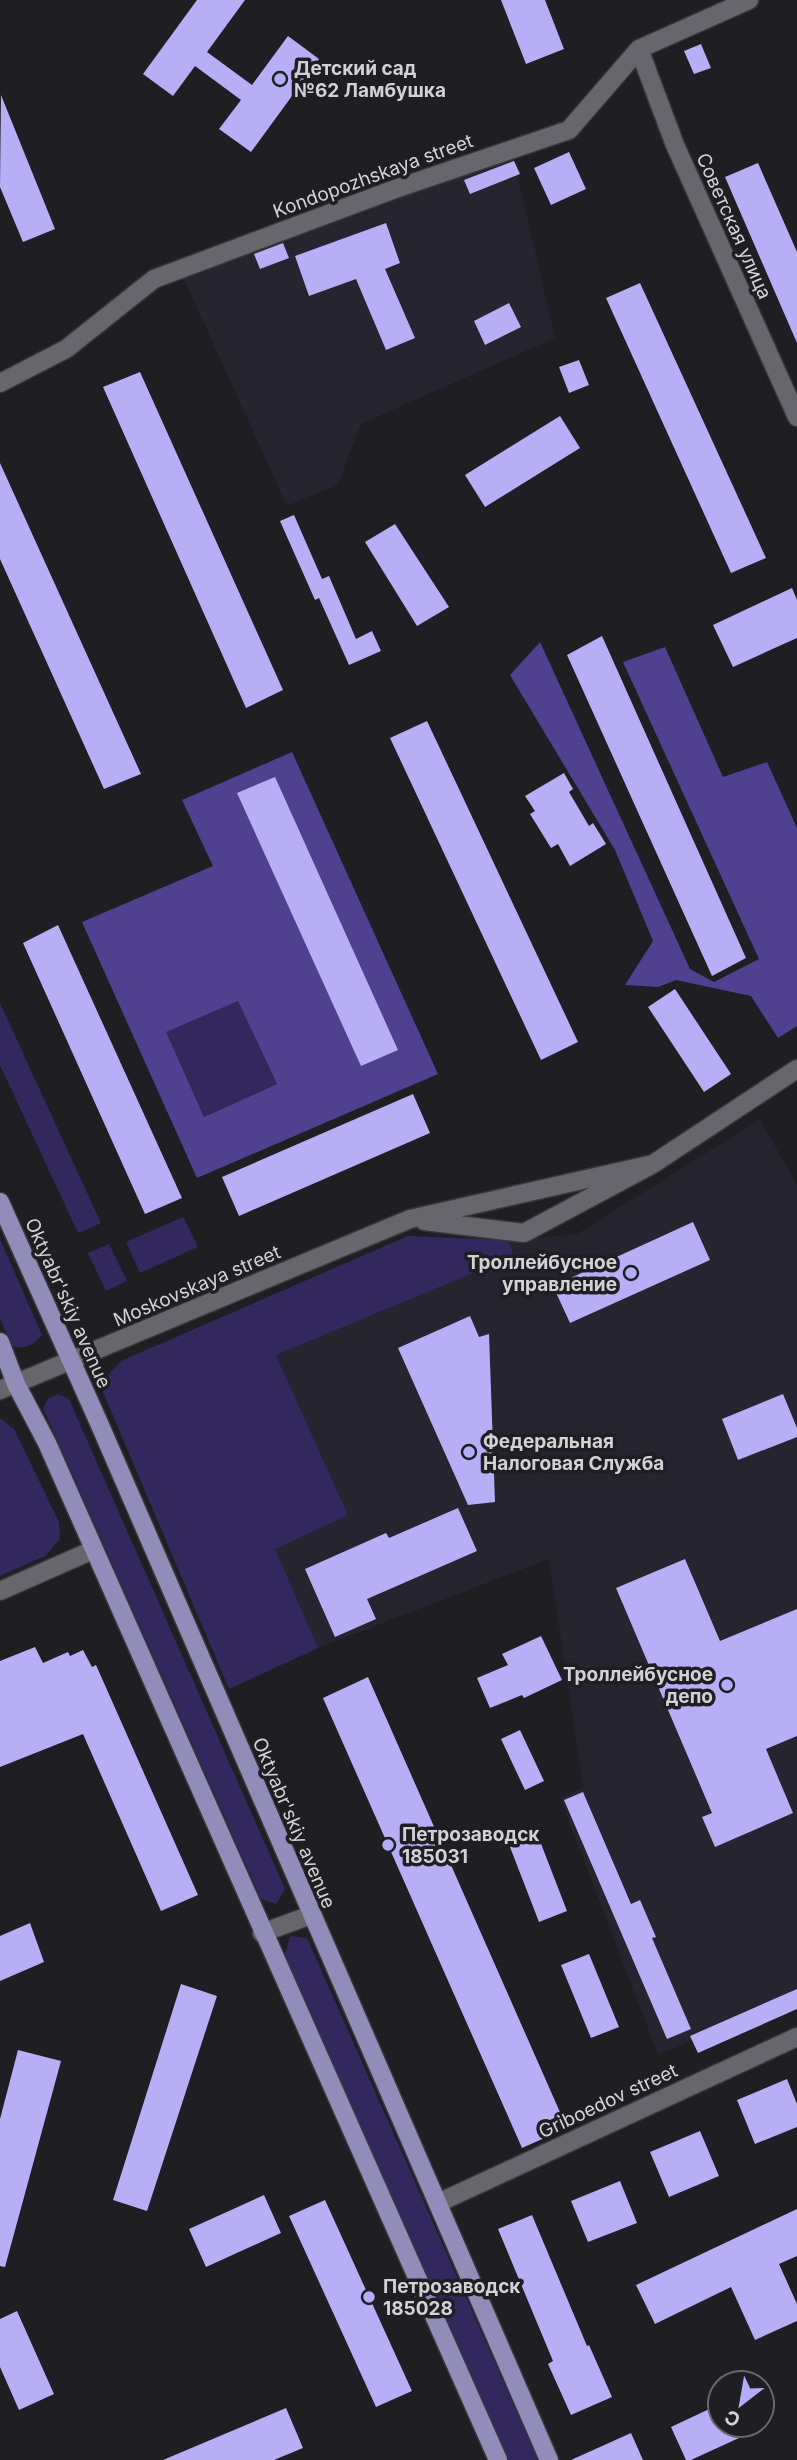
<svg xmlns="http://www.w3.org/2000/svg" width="797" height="2460" font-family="Inter,sans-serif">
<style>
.built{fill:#25242f}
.green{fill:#33285e}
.forest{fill:#504090;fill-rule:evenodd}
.building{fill:#b7aef6}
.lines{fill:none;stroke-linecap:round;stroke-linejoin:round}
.minor-casing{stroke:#38383c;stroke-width:21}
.major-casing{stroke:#38383c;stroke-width:21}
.minor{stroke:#66666c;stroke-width:18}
.major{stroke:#918cb8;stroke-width:18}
.poi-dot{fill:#b5acf8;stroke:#1e1e23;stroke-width:2.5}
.labels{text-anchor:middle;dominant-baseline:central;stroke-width:7;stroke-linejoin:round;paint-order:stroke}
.poi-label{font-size:19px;font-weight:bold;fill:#d2d2d6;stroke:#1e1e23;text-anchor:start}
.street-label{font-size:19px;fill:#d2d2d6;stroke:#1e1e23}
</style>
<rect width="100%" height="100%" fill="#1e1e23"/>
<!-- built -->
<path class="built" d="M513,155l42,183 -194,86 -23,61 -51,21 -106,-233z
M760,1119l37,66v811l-139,59 -98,-257 23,-11 -34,-228 -231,89 -44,-99 74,-34 -72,-160 237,-99 -5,-16 69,-6z"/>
<!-- green -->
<path class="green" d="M238,1000l39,84 -73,33 -39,-85z
M0,1003l101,220 -23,10 -78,-168z
M183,1217l15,30 -58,26 -14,-31z
M408,1236l100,4 6,16 -238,99 72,160 -73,34 43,99 -89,41 -126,-297 5,-17 13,-14z
M0,1239l42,96c-9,10 -16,15 -30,11l-12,-27z
M109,1244l18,37 -21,10 -18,-38z
M58,1394l11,5 216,490 -9,15 -15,-5 -218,-491 6,-10z
M0,1418l14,11 45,93 1,17 -15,17 -45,20z
M290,1936l17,2 231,522h-30l-223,-505z"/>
<!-- forest -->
<path class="forest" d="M540,642l150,327 24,13 45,-23 -136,-297 42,-15 58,130 44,-15 30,66v198l-19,12 -27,-42 -75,-16 -18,7 -33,-2 28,-44 -38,-91 -105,-175z
M292,752l146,322 -241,104 -115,-256 131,-56 -31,-66zM238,1001l39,83 -73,33 -38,-85z"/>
<!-- building -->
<path class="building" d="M197,0h48l-38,52 45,33 36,-49 31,23 -68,93 -32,-23 22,-29 -46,-34 -22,30 -30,-22z
M501,0h44l19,49 -38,15z
M701,44l10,24 -17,6 -10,-23z
M1,95l54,134 -32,13 -23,-55z
M569,152l17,37 -35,16 -17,-37z
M514,161l6,13 -50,20 -6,-14z
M758,163l39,89v91l-72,-166z
M386,223l14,40 -15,6 30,69 -29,12 -30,-71 -47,17 -14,-40z
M283,243l6,15 -29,11 -6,-15z
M640,283l126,275 -35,15 -125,-275z
M509,303l12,24 -36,18 -11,-24z
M579,360l10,25 -20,8 -10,-26z
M140,372l143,318 -37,18 -143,-321z
M560,416l20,32 -95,59 -20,-32z
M0,463l141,311 -37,15 -104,-230z
M294,515l28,64 7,-3 27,63 16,-8 9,20 -32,14 -30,-67 -4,2 -35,-79z
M395,524l54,83 -32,19 -52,-84z
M792,588l5,12v38l-64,29 -20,-42z
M602,636l144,322 -34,18 -145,-321z
M427,721l151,321 -37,18 -151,-322z
M564,773l9,16 -4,3 20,34 4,-3 13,21 -36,22 -12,-22 -7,4 -21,-34 5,-3 -10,-15z
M275,777l123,273 -37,16 -124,-273z
M58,925l124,273 -37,16 -122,-271z
M675,989l56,85 -27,18 -56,-85z
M413,1094l17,39 -191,83 -17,-39z
M693,1222l17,38 -140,63 -17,-37z
M470,1316l9,21 10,-3 6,168 -27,3 -70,-157z
M783,1394l14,34v9l-59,23 -16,-41z
M458,1508l19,43 -110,48 9,20 -41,18 -30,-68 81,-36 3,5z
M685,1559l35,82 77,-32v127l-31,13 27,64 -78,34 -13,-30 10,-4 -96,-225z
M541,1636l21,44 -38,18 -2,-3 -32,13 -13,-30 31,-13 -6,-11z
M35,1647l8,16 25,-11 2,4 13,-6 9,17 4,-2 102,230 -37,16 -78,-177 -83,33v-106z
M368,1677l199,451 -45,20 -199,-450z
M520,1730l24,51 -19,9 -24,-51z
M583,1792l48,112 9,-4 16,37 -4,1 39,91 -24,10 -103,-239z
M538,1836l29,75 -28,11 -29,-75z
M30,1923l14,39 -44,19v-45z
M589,1954l30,73 -28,11 -30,-73z
M181,1984l36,12 -70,215 -34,-11z
M797,1989v20l-99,44 -8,-17z
M18,2050l43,11 -56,206 -5,-1v-147z
M787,2079l10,25v23l-42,17 -18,-44z
M700,2131l19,45 -50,21 -19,-45z
M620,2181l17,42 -49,19 -17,-41z
M264,2195l17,38 -75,34 -17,-38z
M325,2200l87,191 -36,16 -87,-191z
M797,2209v47l-18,8 18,40v17l-42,19 -24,-53 -76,37 -19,-39z
M532,2215l55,131 2,-1 23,52 -41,18 -23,-51 5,-3 -55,-132z
M17,2311l37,83 -35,16 -19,-43v-48z
M720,2404v21h47l-76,35h-5l-15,-33z
M286,2408l17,40 -29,12h-111z
M631,2433l12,27h-72z"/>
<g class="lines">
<defs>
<path id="minor" d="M639,49l36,96 122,272
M0,383l66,-34 88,-70 241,-90 174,-59 70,-81 110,-49
M424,1221l100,12 129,-69 144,-95
M0,1390l410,-171 243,-55
M0,1591l93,-41
M262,1933l49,-18
M438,2203l359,-166"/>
<path id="major" d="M0,1202l99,221 450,1037
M0,1342l16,42 31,59 451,1017"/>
</defs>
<!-- minor casing -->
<use href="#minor" class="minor-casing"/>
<!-- major casing -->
<use href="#major" class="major-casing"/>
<!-- minor -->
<use href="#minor" class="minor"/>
<!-- major -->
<use href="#major" class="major"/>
</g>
<!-- markers -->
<g class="poi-dot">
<circle cx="280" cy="79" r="7"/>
<circle cx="631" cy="1273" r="7"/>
<circle cx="469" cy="1452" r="7"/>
<circle cx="727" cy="1685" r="7"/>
<circle cx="388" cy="1845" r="7"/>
<circle cx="369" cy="2297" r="7"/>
</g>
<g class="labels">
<!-- poi labels -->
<g class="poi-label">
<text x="294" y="68">Детский сад<tspan x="294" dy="22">№62 Ламбушка</tspan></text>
<text x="617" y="1262" text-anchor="end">Троллейбусное<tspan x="617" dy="22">управление</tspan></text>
<text x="483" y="1441">Федеральная<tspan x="483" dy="22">Налоговая Служба</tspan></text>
<text x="713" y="1674" text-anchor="end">Троллейбусное<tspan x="713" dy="22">депо</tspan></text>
<text x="402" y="1834">Петрозаводск<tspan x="402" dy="22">185031</tspan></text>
<text x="383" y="2286">Петрозаводск<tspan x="383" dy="22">185028</tspan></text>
</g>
<!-- street labels -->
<g class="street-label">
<text transform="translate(373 176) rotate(-20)">Kondopozhskaya street</text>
<text transform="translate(734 226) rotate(66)">Советская улица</text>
<text transform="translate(197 1286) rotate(-23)">Moskovskaya street</text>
<text transform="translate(68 1303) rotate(66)">Oktyabr'skiy avenue</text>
<text transform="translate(294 1823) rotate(67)">Oktyabr'skiy avenue</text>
<text transform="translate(608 2101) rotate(-25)">Griboedov street</text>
</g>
</g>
<!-- north arrow -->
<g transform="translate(741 2404) rotate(211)"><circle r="33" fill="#1e1e23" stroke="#66666b" stroke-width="2"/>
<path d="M0-5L12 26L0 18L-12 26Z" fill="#b5acf8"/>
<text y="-10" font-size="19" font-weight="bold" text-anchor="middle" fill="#d2d2d6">С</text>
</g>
</svg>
